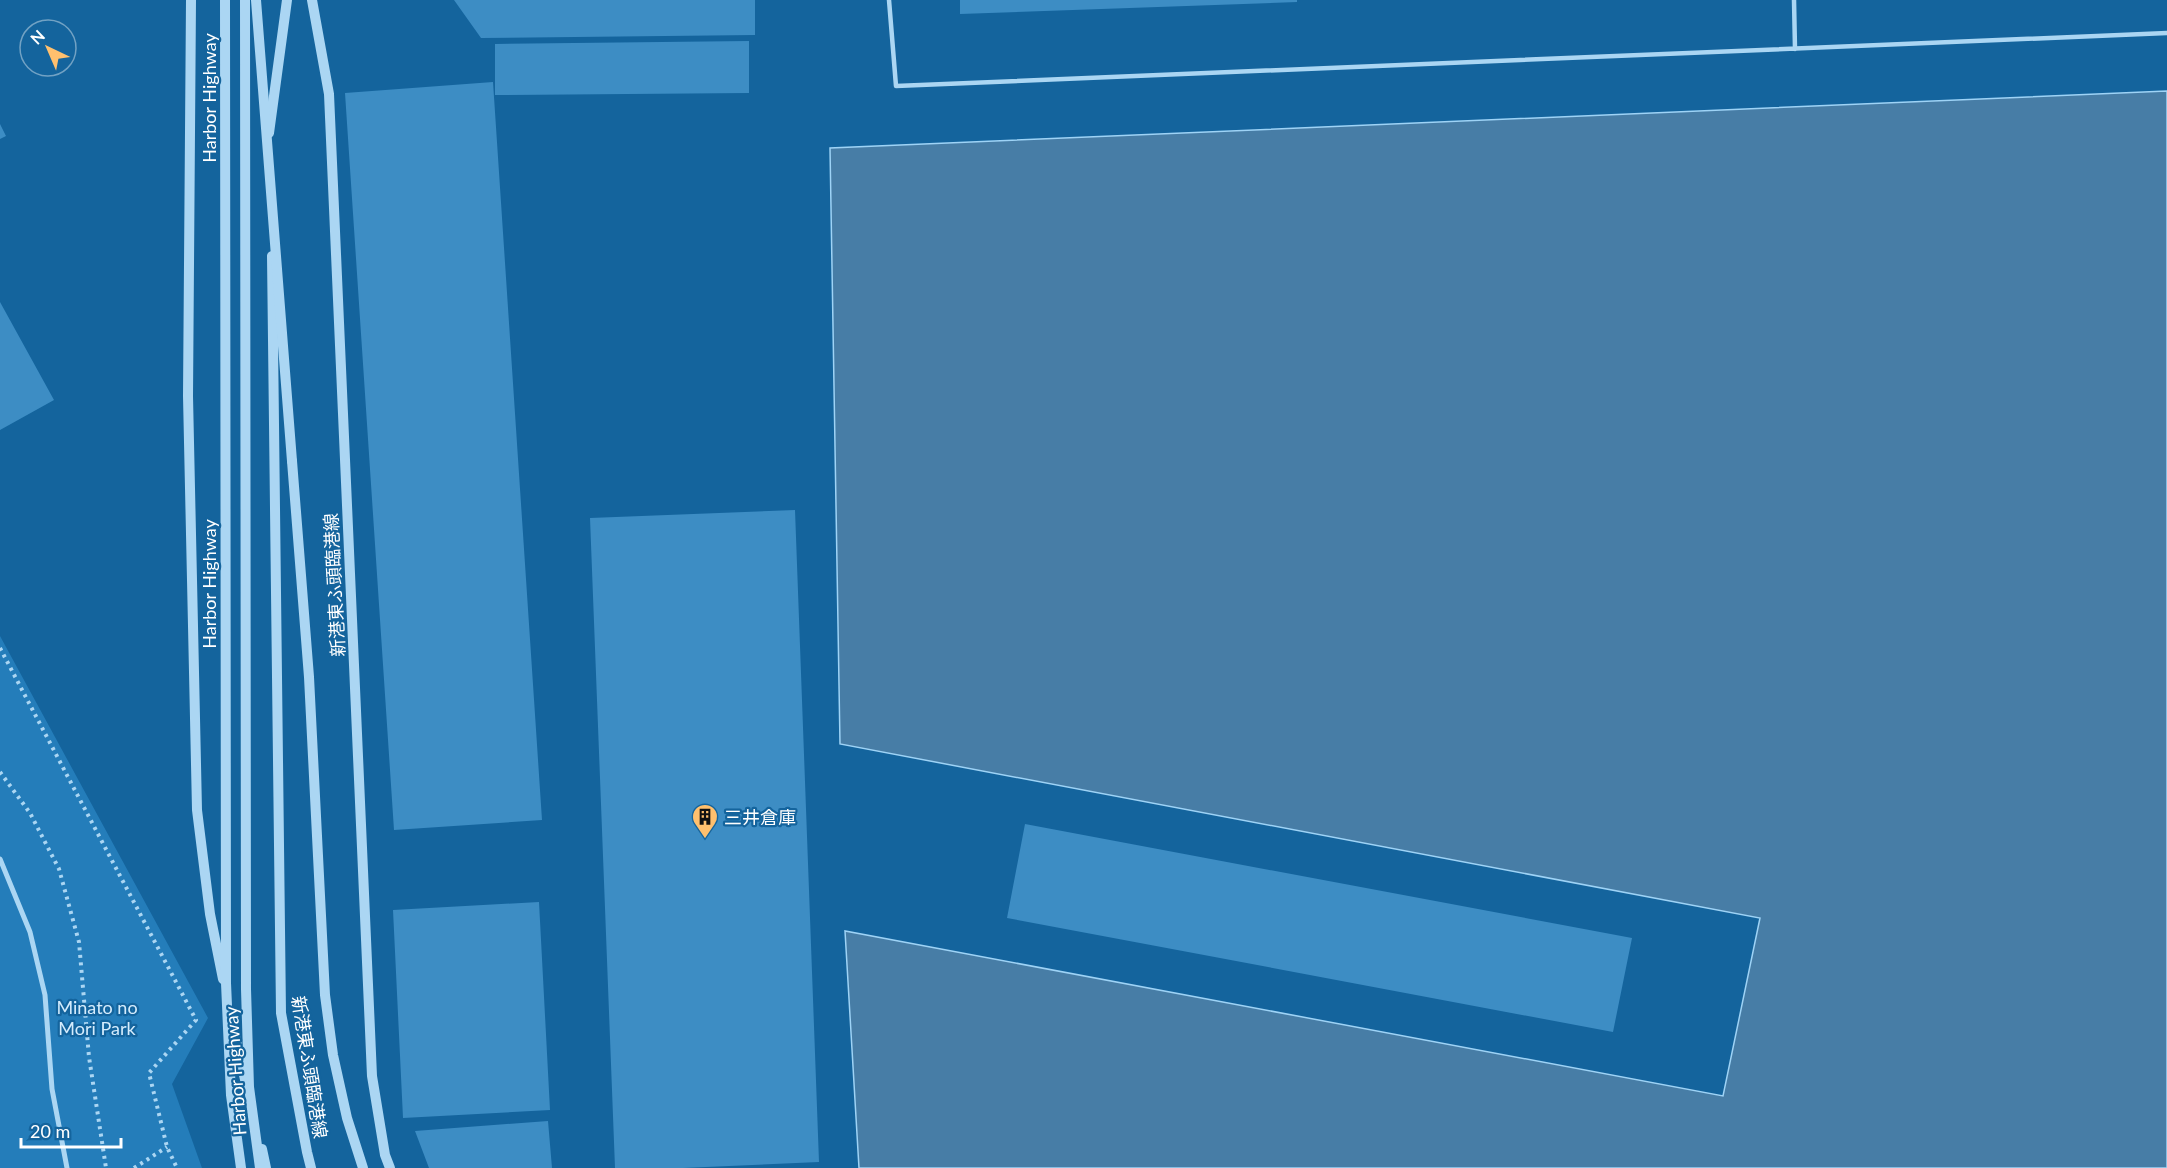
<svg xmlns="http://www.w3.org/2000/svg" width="2167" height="1168" font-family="Lato,'Noto Sans JP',sans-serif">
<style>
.green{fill:#247dba}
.water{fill:#477da6;stroke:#9ed3f6;stroke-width:1.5}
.building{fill:#3d8dc4}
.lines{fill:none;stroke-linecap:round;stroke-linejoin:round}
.path{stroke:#abd6f3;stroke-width:4;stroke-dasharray:3 4.5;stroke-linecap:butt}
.service{stroke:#abd6f3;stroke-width:4.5}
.pedestrian{stroke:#abd6f3;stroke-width:5}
.tertiary{stroke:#abd6f3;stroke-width:10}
.tertiary-bridge{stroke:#abd6f3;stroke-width:10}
.labels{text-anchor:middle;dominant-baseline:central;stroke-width:4.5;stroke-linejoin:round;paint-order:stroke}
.street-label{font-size:18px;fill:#fff;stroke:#14649d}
.poi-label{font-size:18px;fill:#fff;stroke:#14649d;text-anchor:start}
.park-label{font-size:18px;fill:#d4ecfd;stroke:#14649d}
</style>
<rect width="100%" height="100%" fill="#14649d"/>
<!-- green -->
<path class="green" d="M0,636l208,382 -36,66 30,84h-202z"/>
<!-- water -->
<path class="water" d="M2167,91v1077h-1308l-14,-237 878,165 37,-178 -920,-174 -10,-596z"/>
<!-- building -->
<path class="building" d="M454,0h301v35l-274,3z
M960,0h337v2l-337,12z
M749,41v52l-254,2v-51z
M493,82l49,738 -148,10 -49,-737z
M0,124l6,12 -6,3z
M0,302l54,98 -54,30z
M795,510l24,652 -136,6h-68l-25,-650z
M1025,824l607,114 -19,94 -606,-114z
M539,902l11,208 -147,8 -10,-208z
M548,1121l4,47h-123l-14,-37z"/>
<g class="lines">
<!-- path -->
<path class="path" d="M0,648l196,372 -47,53 18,74 10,21
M0,772l30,41 29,56 20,73 10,115 17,111
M134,1168l33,-21"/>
<!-- service -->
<path class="service" d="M889,0l7,86 1271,-53
M1794,0l1,49"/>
<!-- pedestrian -->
<path class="pedestrian" d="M0,859l30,73 15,63 7,94 15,79"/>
<!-- tertiary -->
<path class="tertiary" d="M191,0l-3,396 9,414 13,104 13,65
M312,0l17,94 43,982 13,79 5,13
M269,133l18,-133
M272,256l9,757 26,139 4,16
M292,461l17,216 16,318 8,60 14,63 16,50
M230,1014l16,70
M262,1149l4,19"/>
<!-- tertiary-bridge -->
<path class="tertiary-bridge" d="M225,0l1,983 5,112 10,73
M245,0l1,989 3,98 11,81
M256,0l36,461"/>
</g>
<!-- icons -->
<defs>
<symbol id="building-pin" viewBox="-11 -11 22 30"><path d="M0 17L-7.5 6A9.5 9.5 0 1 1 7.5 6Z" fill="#ffc06e" stroke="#14649d"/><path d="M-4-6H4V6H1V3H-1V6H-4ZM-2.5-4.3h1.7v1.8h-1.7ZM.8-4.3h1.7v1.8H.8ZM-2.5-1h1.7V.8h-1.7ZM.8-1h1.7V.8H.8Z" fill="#111"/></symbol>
</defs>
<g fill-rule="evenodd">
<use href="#building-pin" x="690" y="802" width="30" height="40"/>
</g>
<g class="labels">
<!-- street labels -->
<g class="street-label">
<text transform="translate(209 98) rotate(-90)">Harbor Highway</text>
<text transform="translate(209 584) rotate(-90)">Harbor Highway</text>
<text transform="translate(334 585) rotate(-93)">新港東ふ頭臨港線</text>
<text transform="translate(310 1067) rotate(81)">新港東ふ頭臨港線</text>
<text transform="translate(235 1071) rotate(-94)">Harbor Highway</text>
</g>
<!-- poi labels -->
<g class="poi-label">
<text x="724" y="817">三井倉庫</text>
</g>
<!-- park labels -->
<g class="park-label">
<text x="97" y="1007">Minato no<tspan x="97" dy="21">Mori Park</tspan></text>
</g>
</g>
<!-- north arrow -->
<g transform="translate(48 48) rotate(316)"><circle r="28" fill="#14649d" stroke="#72a2c4" stroke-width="1.5"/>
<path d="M0-4.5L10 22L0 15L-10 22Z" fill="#ffc06e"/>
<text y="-9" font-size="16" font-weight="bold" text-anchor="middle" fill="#ffffff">N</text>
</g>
<!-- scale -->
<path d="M21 1138v9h100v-9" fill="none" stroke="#ffffff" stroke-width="3"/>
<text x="30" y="1138" font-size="18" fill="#ffffff" stroke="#14649d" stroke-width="4.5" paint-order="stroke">20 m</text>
</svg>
